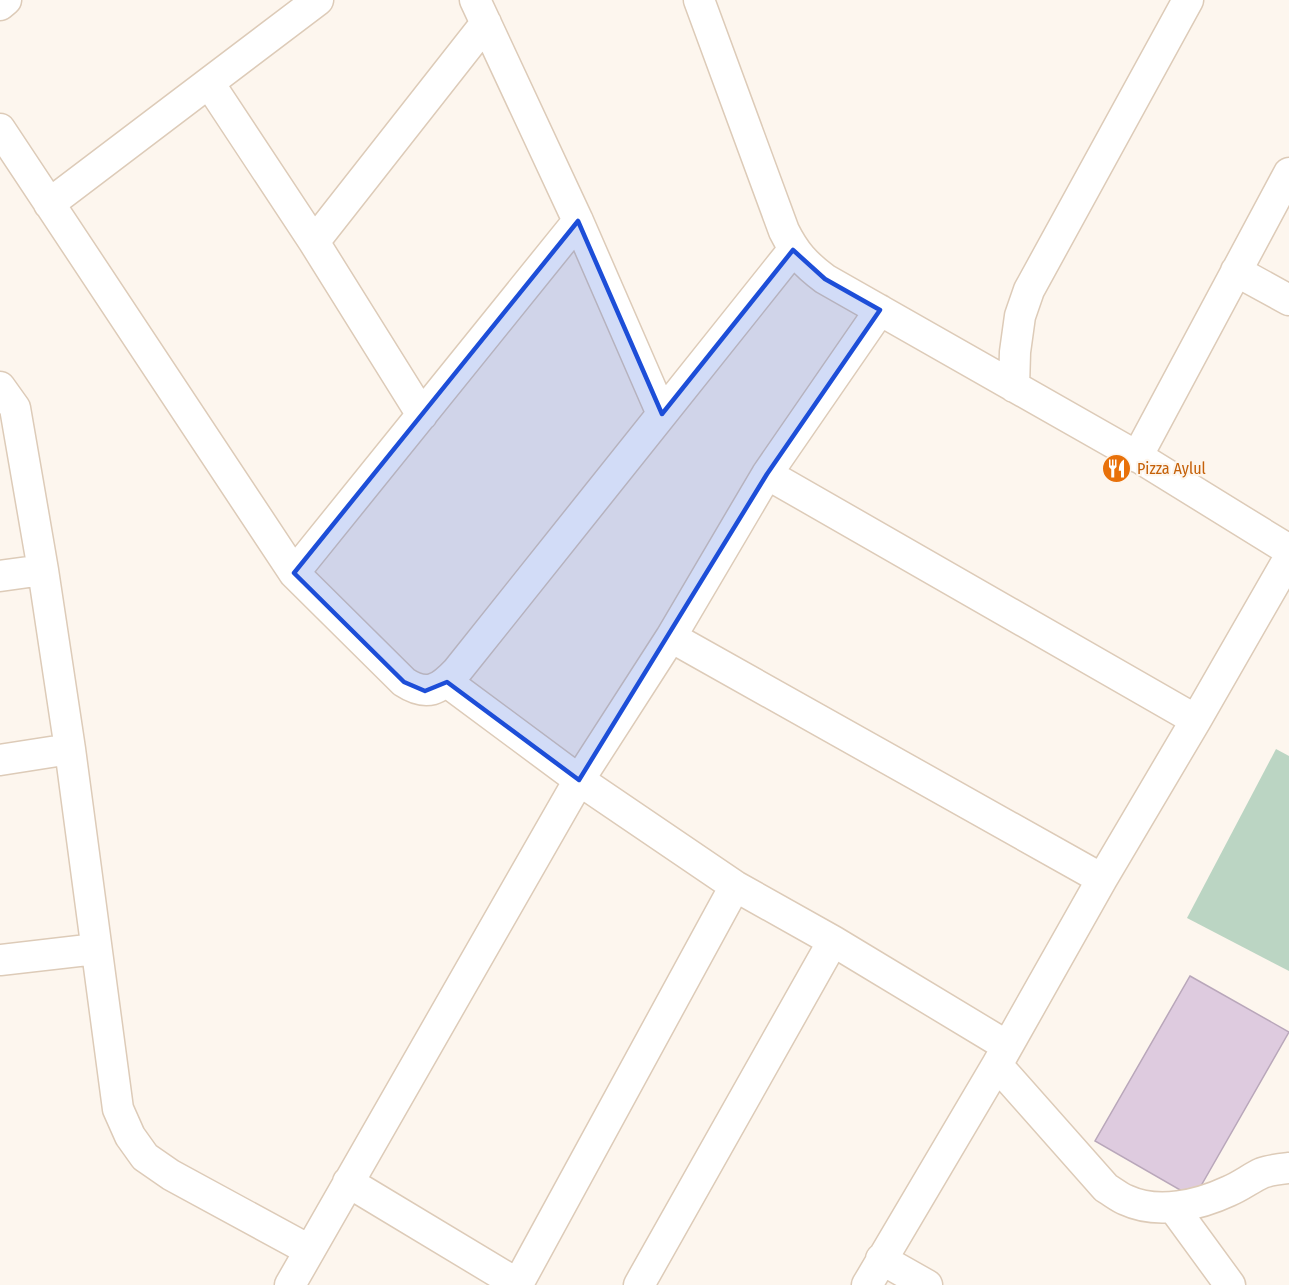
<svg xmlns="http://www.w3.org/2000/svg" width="1289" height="1285" font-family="'Fira Sans Condensed',sans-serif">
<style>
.green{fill:#bbd5c3}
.building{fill:#decbdf;stroke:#b9a7ba;stroke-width:1.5}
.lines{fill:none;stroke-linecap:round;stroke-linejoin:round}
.minor-casing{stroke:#ddcbb8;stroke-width:33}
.minor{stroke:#fff;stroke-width:30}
.marked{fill:#1d4ed8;fill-opacity:0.2;stroke:#1d4ed8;stroke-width:4.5;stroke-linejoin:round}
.labels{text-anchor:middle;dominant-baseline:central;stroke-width:4.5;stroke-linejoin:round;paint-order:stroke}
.food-label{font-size:16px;fill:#c56008;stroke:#fdf6ee;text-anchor:start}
</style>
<rect width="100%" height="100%" fill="#fdf6ee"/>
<!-- green -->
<path class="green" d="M1276,749l13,7v215l-102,-53z"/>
<!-- building -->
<path class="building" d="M1190,976l99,56 -95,166 -99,-57z"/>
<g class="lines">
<defs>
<path id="minor" d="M475,0l103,221 84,193
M699,0l85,231c11,22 21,33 41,48l315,179 149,92
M0,5l6,-5
M209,83l105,159 108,173
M0,129l294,444 110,109c23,15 35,8 53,-11l336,-421
M49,204l269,-204
M314,242l172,-219
M1236,271l53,29
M0,387l15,21 28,162 27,179 48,360 12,27 15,21 26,18 138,75
M1014,387l1,-35 5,-36 9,-26 159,-290
M1137,457l152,-284
M767,474l429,246
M294,573l284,-352
M0,576l43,-6
M671,637l431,242
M447,682l132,98 156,106 98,55 174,105
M0,760l70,-11
M0,960l96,-11
M997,1065l109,123c7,4 13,9 20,12 32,15 73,5 103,-9 12,-5 22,-13 33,-18 8,-3 18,-4 27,-5
M348,1182l171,103
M1173,1207l57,78
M881,1259l46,26
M518,1284l217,-398
M290,1285l289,-505 92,-143 96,-163 113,-164
M639,1285l194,-344
M867,1285l130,-220 105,-186 94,-159 93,-162"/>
</defs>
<!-- minor casing -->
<use href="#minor" class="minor-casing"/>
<!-- minor -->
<use href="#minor" class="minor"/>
</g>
<!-- marked area -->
<path class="marked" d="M578,221l84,193 131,-164 32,29 55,31 -113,164 -188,306 -132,-98 -22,9 -21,-9 -110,-109z"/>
<!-- icons -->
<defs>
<symbol id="restaurant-disc" viewBox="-11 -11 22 22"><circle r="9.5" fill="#e8710a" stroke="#fdf6ee"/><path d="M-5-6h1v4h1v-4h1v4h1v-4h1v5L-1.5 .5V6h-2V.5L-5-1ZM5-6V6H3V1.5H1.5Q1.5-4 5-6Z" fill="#fff"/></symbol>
</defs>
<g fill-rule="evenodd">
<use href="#restaurant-disc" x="1100" y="452" width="33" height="33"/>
</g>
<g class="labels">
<!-- food labels -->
<g class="food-label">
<text x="1137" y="468">Pizza Aylul</text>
</g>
</g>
</svg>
